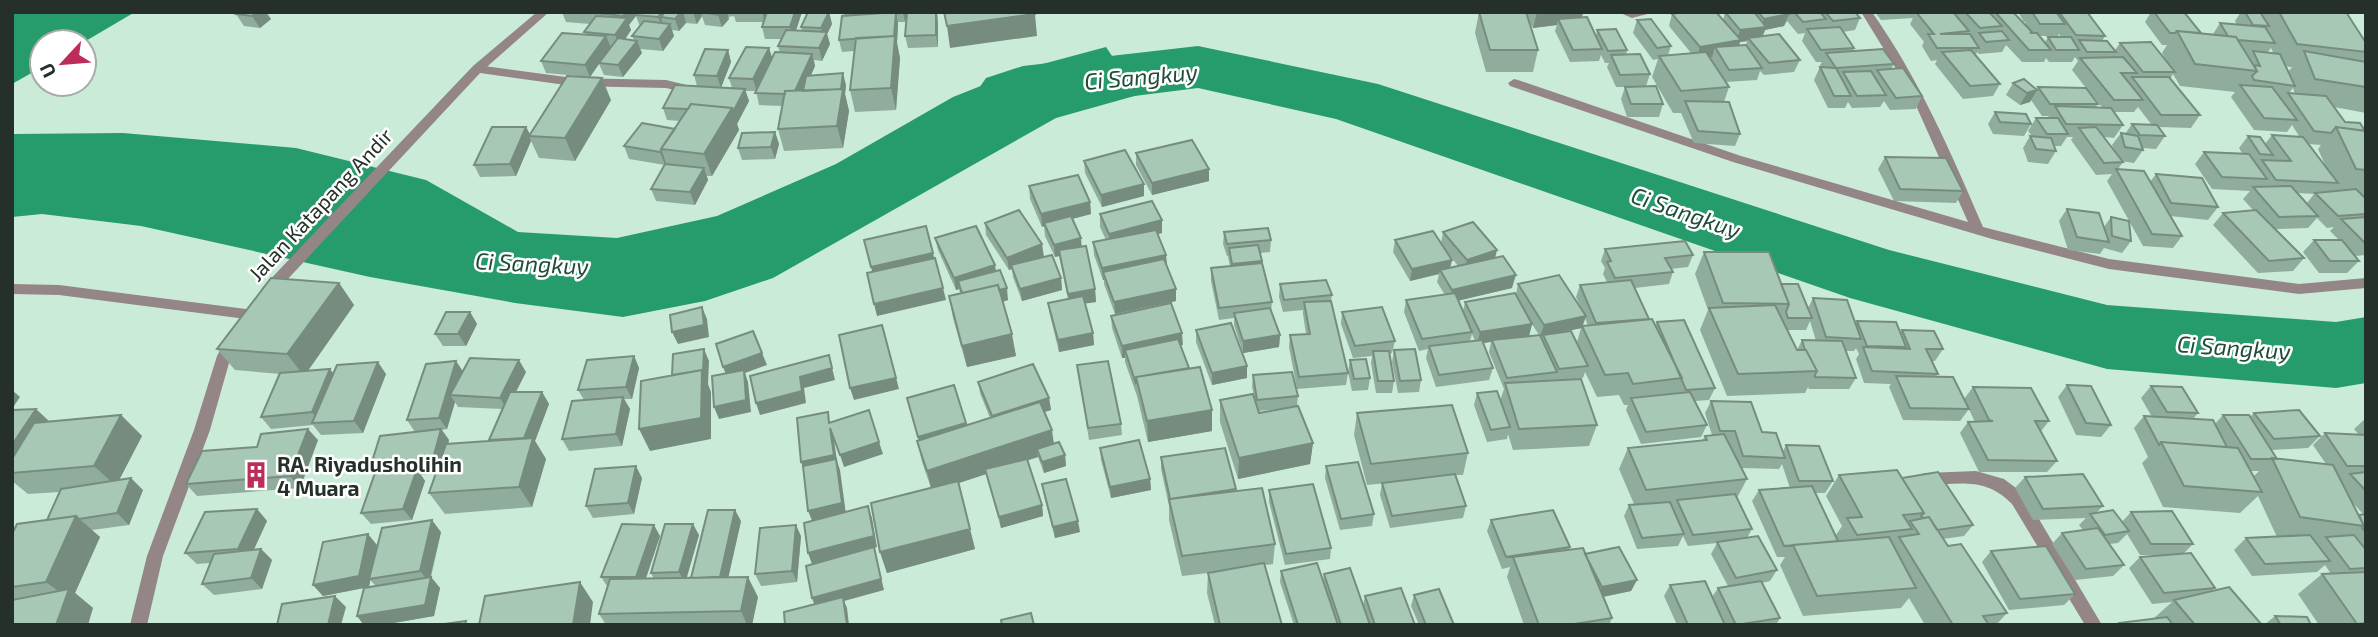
<svg xmlns="http://www.w3.org/2000/svg" width="2378" height="637" font-family="'Exo 2',sans-serif">
<style>
.water{fill:#269c6d}
.lines{fill:none;stroke-linecap:round;stroke-linejoin:round}
.river{fill:#269c6d;fill-rule:evenodd}
.minor{fill:#948587;fill-rule:evenodd}
.tertiary{fill:#948587;fill-rule:evenodd}
.wall{fill:#90ac9d;fill-rule:evenodd}
.shaded-wall{fill:#768c7f}
.building{fill:#a8c8b6;stroke:#768c7f;stroke-width:2}
.labels{text-anchor:middle;dominant-baseline:central;stroke-width:5;stroke-linejoin:round;paint-order:stroke}
.street-label{font-size:21px;fill:#243029;stroke:#fff}
.poi-label{font-size:21px;font-weight:bold;fill:#243029;stroke:#fff;text-anchor:start}
.water-label{font-size:23px;font-style:italic;fill:#1f4d38;stroke:#fff}
</style>
<rect width="100%" height="100%" fill="#cbebd9"/>
<!-- water -->
<path class="water" d="M12,12h123l-51,30h-42v25l-30,17z
M1106,47l32,48 -82,23 -283,160 -68,23 -82,16 -108,-14 -145,-26 -229,-51 -99,-12 -30,3v-83l111,-1 173,15 130,32 92,52 99,6 100,-22 119,-52 117,-67 71,-28z"/>
<g class="lines">
<!-- river -->
<path class="river" d="M1198,46l180,38 511,166 218,55 229,17 30,-5v66l-30,5 -229,-19 -257,-71 -514,-179 -138,-31 -159,20 -28,8 -25,-6 -11,-16 11,-16 37,-12z"/>
<!-- minor -->
<path class="minor" d="M1618,12h37l-23,6z
M1861,12h11c47,67 79,140 111,215l126,32 190,25 67,-6v10l-67,6 -190,-25 -117,-30 -259,-77 -223,-76 -2,-3 6,-4 4,1 223,76 227,66 -59,-132z
M477,65l96,13 93,2 29,7 2,3 -6,4 -25,-6 -93,-2 -100,-14v-6z
M12,284l47,1 187,24 7,5 -7,5 -187,-24 -47,-1z
M1976,471l28,8 20,15 78,131h-17l-73,-121c-26,-27 -51,-20 -86,-19l-5,-1 -3,-5 3,-5 5,-1z"/>
<!-- tertiary -->
<path class="tertiary" d="M537,12h12l-68,60 -209,224h-10l-2,-4 2,-4 211,-222z
M233,334l5,1 2,4 -9,17 -21,74 -47,126 -16,69h-17l17,-69 47,-126 23,-74 11,-21z"/>
</g>
<!-- wall -->
<path class="wall" d="M562,12h240l-6,19h6l-1,-4 28,-15 3,12 -5,10 3,10 -8,17 -8,-1 1,6 -4,9 35,10 -1,9 4,17 -6,37 -59,3 -6,-22 4,-23 -23,-1 -3,-14h-11l4,10 -12,23 2,6 -27,46h-5l1,4 -13,25 -39,-4 -5,-12 14,-24 -36,-6 -5,-13 51,-17 5,-8 -13,-1 -4,-12 34,-22 -3,-11 34,-25 3,12 -10,25 11,1 -3,-10 40,-30 3,11 8,-6 -2,-7 4,-7h-17l-3,-12 1,-5h-27l-2,-6 -6,1 1,2 -7,8 -17,-2 -3,-9 -5,8 -11,-1 -7,8 -7,-1 2,6 -11,15 -23,-2 2,4 -19,24 -19,-2 -5,-11 -9,13 -44,-4 -5,-12 44,-27 -1,-2 6,-8 -24,-2zM636,16l4,11 -8,9 2,4 -9,-1 6,-9 -2,-5z
M843,12h26l-1,2h4v-2h36l-1,1 30,-1 1,12v23l-30,1 -3,-12 2,-20 -2,6h-7l-1,21 3,15 -4,52 -41,2 -5,-22 5,-39 -13,1 -3,-12 5,-24z
M1479,12h104l-1,5 14,19 1,-6 30,20 -1,5 24,19 -4,12 17,18 -4,13h-32l-6,-18 4,-12h-9l-9,-20 2,-4h-4l-4,-8 -2,6 -29,1 -15,-31 2,-6 -24,3 -5,-8 10,30 -5,22h-47l-11,-39z
M1725,12h130l5,6 -5,12 -12,2 11,16 -1,3 41,13 -3,5 31,27 -6,13 -26,1 -6,-9 -4,6 -28,1 -4,-6 -3,6h-17l-14,-28 6,-13h2l-2,-2 2,-3h-6l-14,-21 3,-8 -7,1 -11,-13 -3,5 -19,4 -2,6 37,24 -6,12 -30,3 -4,-4 -3,9 -31,2 3,5 -5,15 16,32 -5,12 -41,-3 -13,-30h-8l-21,-36 6,-18 -5,1 -20,-27 4,-13 34,26 -3,9 23,-2 -22,-27 3,-12 51,6zM1747,41l-1,4 -7,1 1,-4z
M1875,12h114l1,1v-1h23l12,12 1,-2h-2l-6,-10h69l18,24 -3,5 13,9 5,-7 48,21 -6,-11 5,-8h-5l-17,-23 6,-10h33l17,21 12,1 7,-11 17,2 -2,-4 6,-9h105l20,31v17l-1,2h1v51l-32,-6 11,15 21,9v65l-4,-1 4,4v56l-11,1 4,5 -12,12h-28l-16,-21 11,-12h25l-9,-9 4,-4 -7,1 -10,-10 -9,10 -32,1 28,29 -11,13 -35,2 -45,-48 10,-12 30,-3 -10,-11 7,-8 -38,-2 -17,-25 9,-12 38,1 -3,-5 9,-12 17,8 7,-9 27,1 -7,-11 -5,7 -33,-2 -23,-33 4,-5 -55,-6 -7,-12 -3,5 30,36 -9,13 -32,-1 6,9 -9,13 -14,-1 1,2 -9,13 -13,-2 2,1 -5,7 32,13 6,-8 62,33 -10,13 -38,-4 12,20 -9,12 -30,-2 -36,-65 5,-7 -16,1 -25,-35 2,-3h-6l-6,9h-7l2,5 -8,13 -20,-2 -5,-14 7,-12h2l-4,-5 8,-13h11l2,-2h-7l-11,-16 -1,2 -10,3 -14,-10 7,-12 24,6 1,-2 48,1 -14,-18 6,-9 -3,-4 -3,5h-23l-3,-4 -2,4h-22l-16,-17 -4,7 -23,2 -2,-2 -1,3 24,29 -7,12 -30,3 -28,-35 2,-4 -6,1 -9,-15 2,-4 -14,-18 3,-6 -32,2zM2059,34l2,3h-13l-3,5 -5,-6h18zM2271,48l3,6 -7,-1zM2285,66l5,1h2l-4,5zM2293,88l2,6 -6,-1zM2088,90l14,17h-6l2,-3zM2138,107l13,17h-19l-7,10 -4,-1 -9,12 2,5 -10,-13 10,1 9,-13 -9,-13h20zM2308,144l13,1 -3,4 8,18zM2298,193l16,1 -7,9z
M236,14l35,5 -11,9 -16,-2z
M611,100l-36,61 -36,-3 -8,-17 -15,35 -36,1 -6,-12 52,-38 4,8z
M1995,112l36,12 -7,12 -31,-2 -5,-10z
M775,132l4,12 -4,15 -33,1 -4,-12z
M1136,153l73,28 -57,14 -16,-30z
M1885,157l78,34 -7,12 -62,-2 -16,-32z
M1084,161l60,35 -42,11 -17,-34z
M1029,186l61,16 1,12 -19,5 9,19v9l14,42 1,13 -11,1 8,30 1,12 -35,7 -9,-37 -2,-12 20,-4 -9,-43 -4,1 -10,-21 -1,-10 -2,1 -12,-28z
M2067,209l37,18 7,-10 20,24 -9,12 -18,-5 -4,6 -32,-4 -9,-29z
M1100,214l62,19 -4,1 8,21 1,12 9,34 -61,13 -11,-30v-4h-1l-9,-25 -1,-13 13,-2 -6,-13z
M985,223l59,34 17,21 1,12 -40,11 -9,-24 -1,-8 -3,1 -23,-35z
M1224,232l47,8 -1,12 -10,1 2,12 10,37 -1,9 9,24 -1,12 -36,6 -9,-28v-7l-15,2 -8,-39v-13l19,-1 -2,-11h-1l-4,-12z
M1443,232l52,26 17,30 -54,12 5,11 2,-9 51,-8 2,-10 63,24 -5,-11 4,-12 27,-3 -4,-8 2,-6 -4,-7 4,-12 88,6 -5,12 -17,2 2,3 -4,12 -34,4 14,31 6,7 2,-4 58,66 -6,12 -14,1 12,24 -6,12 -60,7 -15,-34 2,-5h-4l-5,-10 -22,2 -12,-25 -2,6 -16,2 30,45 -8,21 -76,4 -5,-16 -1,5 -20,3 -13,-37 3,-12 23,8 4,-12 -15,-37 2,-10 -8,1 10,25 -4,12 -53,7 -10,-29 2,-9 -9,2 -15,-39 2,-12 39,-5 -8,-13 2,-8 -29,7 -17,-29 2,-12 46,3zM1445,249l13,17 -8,2 2,-8zM1585,318l3,8h-6zM1532,324l7,11 -10,1zM1581,328l-4,14 -16,-10zM1472,334l3,7h-5z
M935,238l61,33 12,29 -5,2 13,54 -49,11 -14,-49 -4,-22 11,-3 -1,-4 -3,1 -18,-40z
M1704,252l77,32 27,24 5,-10 43,25 1,-2 43,12 2,-3 41,19 -8,12h-3l6,13 -2,2 33,33 -9,12 -57,-1 -14,-33 2,-3 -27,-1 -8,-24 3,-5 -3,-6 -2,3h-9l11,27 -7,11h-40l-1,-2 -3,6 -78,3 -27,-66 8,-20 -13,-36zM1810,321l6,20 -14,-1 -5,10 -10,-20h19z
M339,283l15,22 -46,66 26,3h52l-23,59 -42,2 -8,-10 -42,4 -10,-12 19,-43 -45,-4 -18,-21z
M1280,284l52,11 -1,6 17,72 -2,12 -49,4 -8,-42 1,-12 16,-1 -3,-20v-4l-20,2 -4,-15z
M470,312l7,12 -11,22h-23l-8,-12z
M1342,312l53,29 -3,12 -3,1 5,27 -2,12h-16l-5,-30 1,-7 -19,2 -12,-34z
M1111,316l72,29h-2l31,86 -64,11 -11,-46 -12,-34v-4h-3l-10,-30z
M1196,330l51,48 -35,7 -16,-43z
M1394,350l27,30 -2,12 -21,1 -6,-31z
M634,356l5,12 -7,31h-8l6,10 -8,37 -53,5 -7,-12 22,-39 -6,-10z
M1350,360l20,18 -2,12 -16,1 -4,-19z
M456,361l7,11h63l-10,20h26l7,12 -14,37 11,18 -14,48 -87,7 -16,-21 7,-19 -15,1 4,6 -13,39 -41,4 -10,-11 14,-39 -5,-6 45,-36 -8,-12zM455,402l3,5 44,2 -12,32 -42,3 1,-4 -7,-10 5,-1z
M1077,365l44,59 1,11 -33,5z
M1253,375l45,21 -1,10 16,37 -3,21 -72,15 -18,-57v-22l34,-4 -2,-9zM1279,409l-20,4 -1,-2z
M978,382l71,16 2,12 -7,2 10,32 11,11 1,11 -22,7 -6,-16 -10,3 14,45 1,11 -42,12 -15,-54 -28,9 17,66 -88,24 -7,-21 51,-64 -9,-26 -5,-21 2,-1 -12,-42 60,27 23,-7 -10,-25z
M2067,385l44,40 -10,12 -25,-2 -18,-38z
M2151,386l47,27 -5,6 22,5 8,-9 27,2 4,-4 66,23 -12,12 -36,2 5,9 49,5 -13,-19 12,-12 34,2 -5,-6 12,-11v95l-3,1 -10,-11 6,12 7,-1v111h-47l-21,-31 24,-20h9l-6,-9 -8,7 -65,4 -18,-26 12,-12 31,-1 -19,-41 -18,17 -77,-6 -21,-44 6,-6 -14,-29 10,-12 8,1 -11,-19zM2250,471h9l-5,5z
M1973,387l76,34 -8,10 16,30 -10,11h-68l-19,-39 8,-11h7l-11,-23z
M1711,401l51,31 21,19 3,-6 47,36 -8,12h-10l21,42 6,-9 -16,-30 13,-21 63,3 71,47 -9,11 -21,3 5,7 59,67 -11,12h-71l-16,-27 -8,10 -98,8 -23,-51 5,-8h-8l-25,-56 7,-11 31,-2 -8,-24 -3,5 -37,-1 5,11 -10,19 15,31 -5,9 30,32 -7,11 -8,2 18,35 -4,7h-99l-13,-29 6,-11 42,12 6,-9 10,-2 -17,-32 6,-11 -29,3 -5,-10 -5,10 -41,3 -13,-33 5,-11 5,-1 -15,-35 9,-21 74,-7 3,-5 7,-1 -7,-22z
M12,410l36,11 73,-6 21,21 -23,44 24,10 -14,35 -37,5 8,7 -25,56 18,15 -81,17v-91l35,-14 12,-28 -31,2 -16,-13z
M1357,413l111,40 -5,22h-8l11,31 -3,12 -73,10 -10,-33 2,-12 14,-1 -29,3 -13,-50z
M318,440l-18,48 -103,8 -11,-12 71,-37z
M1100,448l50,31 1,11 -40,8 -10,-38z
M1161,457l75,32 -1,2 40,53 -2,20 -8,1 17,60h-67l-8,-32 1,-20 -26,3 -13,-56v-14l-8,-37z
M1326,466l48,48 -2,12 -32,4 -15,-52z
M2025,477l78,29 -7,7 26,9 9,-10 62,32 -10,10 32,34 -3,3 50,34h-144l1,-2 34,-4 19,-17 -20,2 -23,-36 11,-11 22,-2h-22l-13,-21 -9,9 -9,1 15,21 -11,11 -38,4 -23,-36 10,-11 21,-3 -4,-5 7,-7 -53,2 -18,-32z
M642,478l-8,36 -41,4 -7,-12z
M1042,484l38,48 -25,6 -11,-42z
M1269,490l62,58 -1,11 -45,6 -16,-63z
M257,509l10,12 -13,28h7l11,11 -10,29 -48,6 -12,-11 8,-21 -13,1 -12,-11z
M1491,520l79,27 -1,2 16,5 52,26 -6,11 -28,6 9,21 -3,7h-85l-17,-48 3,-10 -8,2 -15,-38z
M741,521l-13,57 30,19 -6,28h-146l-7,-11 8,-28 -6,-9 59,-41 -14,43h8l-3,-6 48,-38 -13,43h5z
M441,532l-10,45 9,11 -6,28 -52,9h-18l-7,-9 7,-28 -41,8 -10,-11 64,-40zM370,580l6,6 -7,1z
M801,536l-4,46 -36,4 -6,-12z
M1991,551l84,43 -11,11 -55,5 -27,-48z
M1281,571l42,10 1,-7 39,31 2,-9 50,29h-121l-14,-43z
M1414,595l40,30h-35l-8,-19z
M2275,616l36,9h-47z"/>
<!-- shaded-wall -->
<path class="shaded-wall" d="M257,12h9l5,7 -11,9 -8,-12z
M626,12h13l-10,13 2,5 -11,17 -5,-12 10,-14 -2,-5z
M662,12h10l-11,5 3,10 -1,2 -5,-12z
M681,12h2l3,11 -7,8 -4,-12z
M693,12h11l-3,1 1,3 -5,8z
M721,12h6l2,7 -7,8 -4,-12z
M762,12h7l-4,11z
M795,12h7l-9,27 -3,-12z
M829,12l3,12 -5,10 3,10 -8,17 -3,-13 5,-9 -3,-11z
M896,12l2,12 -1,19 3,15 -4,52 -5,-22z
M903,12h5l-3,10z
M937,12l1,12v23l-2,-12z
M1537,12h46l-2,10 -23,-3 -1,6 -24,3z
M1035,14l2,22 -87,12 -3,-22z
M1789,14l-5,12 -19,4 -4,9 -13,-1 -1,3 -7,1 -4,11 -21,-6 -3,10 -16,2 4,-12 36,-6 4,-11 20,-2 4,-9z
M670,24l4,12 -11,15 -4,-12z
M606,36l5,12 -12,15v1l-9,13 -5,-12z
M637,41l5,12 -19,24 -5,-12z
M769,48l4,12 -16,32 -4,-13z
M728,50l3,12 -10,26 -4,-12z
M812,54l3,12 -18,41 -4,-12z
M843,73l3,12 -1,9 4,17 -6,37 -6,-22z
M602,78l9,22 -36,61 -10,-23z
M745,89l4,12 -12,23 -4,-12z
M2037,90l-7,12 -10,3 7,-12z
M732,108l7,22 -27,46 -8,-22z
M526,127l5,9h-2l2,5 -15,35 -6,-12z
M775,132l4,12 -4,15 -4,-12z
M662,151l4,12 -1,2 -5,-13z
M704,168l4,12 -13,25 -5,-13z
M1209,169v12l-57,14v-12z
M1144,184v12l-42,11 -1,-12z
M1090,202l1,12 -46,12 -1,-3v3l-2,1 -1,-13z
M1162,220v13l-53,13v-12z
M1081,238l1,12h-23v6l-4,1 -1,-12z
M1042,244l2,13 -33,8 1,4 -3,1 -2,-12z
M1497,250l-3,13 -30,10 3,-13z
M933,253l3,12 -62,14 -3,-12z
M1166,255l1,12 -64,5 1,8h-1l-1,-12z
M1452,260l-3,12 -9,-2 -1,4 -29,7 2,-12z
M995,265l2,12 -39,4 1,8 -3,1 -2,-12z
M1516,275l-4,13 -63,15 3,-13z
M1061,278l1,12 -40,11 -2,-12z
M339,283l15,22 -50,71 -17,-22z
M943,288l3,12 -69,16 -3,-12z
M1007,288l1,12 -41,11 -3,-12z
M1095,289l1,13 -27,4 -1,-12z
M1176,289v12l-61,13 -1,-12z
M702,307l5,12 2,18 -31,7 -6,-12z
M470,312l7,12 -11,22 -8,-12z
M1586,316l-4,12 -39,8v-1l-1,1 -2,1 4,-12z
M1532,324l-3,12 -52,8 3,-12z
M882,325l17,64 -45,11 -4,-12z
M1093,333l1,12 -35,7 -1,-12z
M1182,333l1,12 -56,12 -2,-7v8h-3v-12z
M1012,334l4,22 -49,11 -5,-21z
M1280,335l-1,12 -36,6v-12z
M704,349l5,12 -1,23 3,8v47l-61,12 -11,-22z
M762,353l5,12 -22,8 3,9 3,30 -32,7 -5,-12 14,-28 -5,-12z
M829,355l6,25 -31,8 2,15 -46,12 -4,-12z
M634,356l5,12 -7,31 -6,-12z
M519,360l7,12 -19,37 -7,-11z
M456,361l8,12 -14,22 5,7 -8,27 -8,-11z
M378,362l8,12 -23,59 -9,-12z
M1247,366v12l-35,7v-12z
M330,369l9,12 -19,42 -8,-11z
M12,390l8,7 -8,12z
M542,392l7,12 -14,37 11,18 -14,48 -13,-20 4,-47z
M623,397l7,12 -8,37 -6,-12z
M1049,398l2,12 -57,18 -2,-12z
M36,409l13,12 -34,52h-3v-28z
M1212,410v21l-64,11 -1,-21z
M121,415l21,21 -26,50 -22,-20z
M966,423l3,12 -48,13 -3,-11z
M830,428l4,12 3,21 3,9 6,44 -33,9 -5,-12 -3,-38 -4,-11z
M308,429l10,11 -18,48 -10,-12z
M441,429l8,11 -9,33 -8,-11z
M1052,430l3,22 -18,-3 1,8 -106,35 -5,-21z
M879,442l4,12 -39,13 -4,-12z
M1313,443l-3,21 -72,15 1,-21z
M1065,455l1,11 -22,7 -2,-11z
M636,466l6,12 -8,36 -6,-11z
M417,469l8,12 -13,39 -9,-11z
M131,478l12,12 -14,35 -12,-12z
M1150,479l1,11 -40,8 -1,-11z
M1042,505l1,11 -42,12 -2,-11z
M868,506l4,12 5,29 -3,1 10,42 -40,11 3,7 2,17h-2l-31,-16 -4,-11 62,-50 -62,16 -4,-11z
M257,509l10,12 -18,39 -11,-11z
M735,510l6,11 -15,67 -6,-11z
M76,516l24,21 -25,56 18,15 -5,17h-32l10,-28 -20,-15z
M432,520l9,12 -12,50 -9,-11z
M1078,521l2,11 -25,6 -2,-11z
M693,524l6,11 -14,49 -6,-12z
M654,525l6,11 -18,53 -6,-12z
M796,525l5,11 -4,46 -5,-11z
M970,529l5,20 -88,24 -7,-21z
M368,534l9,11 -8,42 -46,9 -10,-11z
M261,549l11,11 -10,29 -11,-11z
M431,577l9,11 -6,28 -52,9h-18l-7,-9z
M748,577l10,20 -6,28h-5l-6,-14z
M1637,580l-6,11 -34,7 5,-11z
M580,582l13,20 -3,23h-17z
M335,596l11,11 -5,18h-13z"/>
<!-- building -->
<path class="building" d="M238,12h19l-5,4 -16,-2z
M589,12h37l-3,4z
M637,12h25l-4,5 -23,-2z
M665,12h16l-6,7 -14,-2z
M702,12h19l-3,3z
M767,12h28l-5,15h-28z
M808,12h21l-8,16 -20,-1z
M896,12l-2,24 -55,4 3,-24z
M936,12v23l-31,1 2,-23z
M944,12h90l1,2 -88,12z
M1479,12h47l12,38h-48z
M1683,12h33l25,28 -41,7 -28,-33z
M1725,12h29l12,15 -26,3z
M1758,12h29l2,2 -25,5z
M1794,12h26l6,7 -23,3z
M1825,12h30l5,6 -27,3z
M1916,12h37l16,19 -29,3h30l9,14h-42l-9,-14h6z
M1965,12h24l13,14 -22,2z
M1995,12h18l19,20 -2,1h7l14,17h-22z
M2032,12h24l9,12h-25z
M2059,12h28l18,24 -29,-1z
M2154,12h30l17,21 -24,-2 -2,2h-5z
M2245,12h15l9,14 -16,-1z
M2279,12h67l20,31v9l-69,-8z
M596,16l31,2 -12,17 -31,-3z
M1587,17l15,32 -29,1 -15,-31z
M1651,19l20,27 -14,2 -20,-28z
M644,21l26,3 -11,15 -27,-3z
M2220,23l45,4 10,16 -37,-3 -2,-3 -8,-1z
M1840,27l14,21 -33,2 -14,-21z
M1616,29l11,21 -19,1 -11,-21z
M786,30l41,2 -8,16 -41,-2z
M2002,31l7,9 -23,2 -7,-9z
M2177,31l59,6 21,34 -62,-7z
M562,33l44,3 -21,29 -44,-4z
M1779,34l21,26 -31,3 -21,-25z
M895,36l-4,52 -41,2 6,-52z
M2048,37h23l8,13h-23z
M618,38l19,3 -19,24 -19,-2z
M2079,40l28,1 9,11h-29z
M2151,42l24,30h-32l-23,-29z
M1746,45l16,23 -33,2 -14,-23z
M746,47l23,1 -16,31 -24,-1z
M705,49l23,1 -11,26 -23,-1z
M1883,49l11,15 -58,4 -10,-15z
M1971,50l29,34 -30,2 -28,-34z
M2253,51l27,3 15,32 -41,-6 -2,-4 5,-5 -3,-6 6,1z
M2304,51l62,11v25l-51,-8z
M775,52l37,2 -17,37h-10v3l-30,-1z
M1706,52l23,35 -48,4 -22,-35z
M1640,54l10,20 -30,1 -9,-20z
M2123,57l14,16h-16l22,27h-29l-34,-42z
M1820,67l16,1 15,28h-17z
M1903,68l19,28 -26,2 -19,-28z
M1871,71l15,24 -29,1 -14,-24z
M843,73l-2,16 -38,2 3,-15z
M567,76l35,2 -37,60 -36,-2z
M2132,77h37l31,38h-39z
M2024,79l13,11 -10,3 -14,-10z
M675,85l70,4 -12,23 -1,-4 -41,-4 -3,5 -25,-1z
M2240,85l32,2 25,33 -33,-2z
M1656,86l7,18h-32l-6,-17z
M2038,87l48,1 12,16h-48z
M843,89l-6,37 -59,3 7,-38z
M2288,93l38,3 19,26 15,1 5,8 -29,-4 -5,6 -17,-2z
M1685,101l44,1 11,32 -42,-3z
M691,104l41,4 -28,46 -43,-5z
M2055,106l56,2 12,17 -57,-1z
M1995,112l31,2 5,10 -31,-2z
M2036,118h22l10,16h-21z
M642,123l33,6 -14,20 1,1 -2,2 -36,-6z
M2132,124l25,1 8,11 -25,-1z
M492,127h34l-16,37 -36,1z
M2096,127l27,35 -19,1 -25,-35z
M2336,127l30,4v39l-10,-1z
M775,132l-4,15 -33,1 4,-15z
M2121,133l17,3 5,14 -18,-3z
M2272,135l31,2 35,46 -62,-3 -14,-20 29,1z
M2030,136l21,2 5,13 -20,-2z
M2248,136l12,1 13,18 -13,-1z
M1192,140l17,29 -57,14 -16,-30z
M1125,150l19,34 -43,11 -17,-34z
M2204,152l45,2 18,25 -45,-2z
M1885,157l61,1 17,33 -63,-2z
M665,164l39,4 -14,24 -39,-3z
M2116,169l28,2 38,65 -30,-2z
M2156,174l46,4 16,29 -47,-4z
M1078,175l12,27 -49,12 -12,-28z
M2291,186l27,30 -39,1 -26,-30z
M2356,189l10,10v15l-28,2 -23,-23z
M1152,201l10,19 -53,14 -9,-20z
M2067,209l32,4 10,29 -32,-5z
M1019,210l23,34 -35,14 -22,-35z
M2256,210l48,48 -35,3 -46,-48z
M1071,216l10,22 -27,7 -10,-22z
M2111,217l18,4 2,20 -19,-5z
M2366,217v27l-25,-25z
M1473,222l24,28 -30,10 -24,-28z
M926,226l7,27 -62,14 -7,-27z
M976,226l19,39 -41,13 -19,-40z
M1268,228l3,12 -44,4 -3,-12z
M1156,230l10,25 -64,13 -9,-26z
M1433,231l19,29 -40,9 -17,-29z
M2314,240h28l17,21h-29z
M1685,241l8,14 -28,3 8,14 -58,6 -8,-16 4,-1 -6,-12z
M1258,245l4,16 -30,3 -3,-16z
M1086,246l9,43 -27,5 -9,-44z
M1704,252h65l20,52 -66,-1z
M1052,255l9,23 -41,11 -9,-24z
M1503,256l13,19 -64,15 -12,-20z
M935,258l8,30 -69,16 -7,-31z
M1164,259l12,30 -62,13 -11,-30z
M1262,263l10,39 -53,6 -8,-40z
M1000,270l7,18 -8,2 -1,-5 -36,8 -4,-12z
M1559,275l27,41 -42,9 -26,-41z
M271,278l68,5 -52,71 -70,-5z
M1326,280l6,15 -48,5 -4,-16z
M1631,280l18,39 -53,4 -16,-38z
M1781,284h17l14,34h-24l-2,-6 3,-8z
M998,285l14,49 -50,12 -13,-50z
M1455,293l17,39 -50,7 -16,-39z
M1515,293l17,31 -52,8 -15,-30z
M1083,296l10,37 -35,7 -10,-37z
M1813,298l34,2 14,39 -35,-2z
M1331,301l17,72 -49,4 -9,-42 20,-1 -6,-32z
M1171,303l11,30 -60,13 -11,-30z
M1775,305l22,45h9l11,21 -79,3 -29,-66z
M702,307l2,18 -32,7 -2,-17z
M1382,307l13,34 -40,5 -13,-34z
M1270,308l10,27 -37,6 -9,-28z
M446,312h24l-12,22h-23z
M1652,319l30,59 -49,6 -5,-11 -23,2 -23,-49z
M1684,320l31,68 -29,2 -29,-68z
M1857,321l39,1 10,25 -39,-1z
M1231,323l16,43 -35,7 -16,-43z
M882,325l14,53 -46,10 -11,-53z
M1902,330l32,1 9,18h-17l12,25 -66,-3 -9,-24 47,2z
M753,331l9,22 -39,14 -7,-23z
M1571,331l17,35 -29,3 -16,-34z
M1540,335l17,37 -50,6 -15,-38z
M1178,339l11,29 -53,9v7l-11,-34z
M1482,340l11,28 -54,7 -10,-29z
M1802,340l40,1 14,37 -41,-1v-2l2,-4 -11,-21h-1z
M704,349l-1,23 -1,-2 -30,5 1,-21z
M1415,349l6,31 -21,1 -6,-31z
M1373,351h16l5,30h-16z
M829,355l3,13 -32,9 2,14 -46,12 -6,-27z
M634,356l-8,31 -48,3 9,-30z
M470,358l49,2 -19,38 -50,-3z
M1366,359l4,19 -16,1 -4,-19z
M456,361l-17,57 -32,2 19,-56z
M1108,361l13,63 -33,4 -11,-63z
M378,362l-24,59 -42,2 25,-58z
M1033,364l16,34 -57,18 -14,-34z
M1200,367l12,43 -65,11 -11,-44z
M330,369l-18,43 -51,5 19,-44z
M702,370l-1,48 -62,11 2,-48z
M744,370l2,30 -32,7 -2,-31z
M1292,372l6,24 -41,4 -4,-25z
M1896,376l57,1 16,32 -59,-1z
M1581,379l16,46 -78,4 -14,-46z
M954,385l12,38 -48,14 -11,-39z
M2067,385l24,1 20,39 -25,-2z
M2151,386l31,1 16,26 -31,-1z
M1973,387l58,1 18,33h-14l22,40 -69,-1 -20,-38 25,-1 -4,-1z
M1497,391l13,36 -19,3 -14,-37z
M510,392h32l-18,46 -35,2z
M1690,392l17,33 -61,7 -15,-34z
M1253,394l6,19 39,-7 15,37 -74,15 -19,-58z
M623,397l-7,37 -54,5 10,-38z
M1711,401l40,1 11,30 14,1 9,25 -42,-2 -8,-25h-15z
M1040,402l12,28 -125,41 -10,-30z
M1452,405l16,48 -97,11 -14,-51z
M36,409l-24,36v-35z
M869,410l10,32 -39,13 -10,-27 4,27 -33,7 -4,-44 31,-6 1,11z
M2299,410l21,26 -46,3 -20,-26z
M121,415l-27,51 -82,7v-14l22,-36z
M2223,415h26l28,44h-26z
M2144,416l69,4 14,27 -66,-5 -2,3z
M308,429l-18,47 -104,8 16,-33 55,-4 4,-13z
M441,429l-9,33 -62,6 10,-32z
M2325,433l41,2v31h-19z
M1724,434l23,45 -101,11 -18,-42 79,-8 -2,-4z
M533,438l-14,49 -90,6 17,-49z
M1139,440l11,39 -40,8 -10,-39z
M1059,442l6,13 -23,7 -5,-13z
M2161,442l77,6 24,44 -78,-6z
M1786,445l33,1 14,35h-34z
M1225,448l11,41 -66,10 -9,-42z
M2272,458l61,7 31,61 -64,-9z
M836,459l6,44 -34,8 -5,-45z
M1027,459l15,46 -43,12 -14,-48z
M1358,462l16,52 -33,5 -15,-53z
M636,466l-8,37 -42,3 9,-37z
M417,469l-14,40 -42,4 14,-40z
M1897,470l27,43 -21,2 9,14 -55,6 -10,-17 15,-1 -23,-42z
M1938,472l35,53 -36,5 -8,-13 -6,1 -2,-2 3,-3 -22,-35z
M2366,472v19l-16,-17z
M1455,474l11,32 -74,10 -10,-33z
M2083,474l20,32 -60,3 -18,-32z
M131,478l-14,35 -38,6 -3,-3 -29,4 14,-31z
M1066,479l12,42 -25,6 -11,-43z
M958,481l12,48 -90,23 -9,-49z
M1313,484l18,64 -45,6 -17,-64z
M1812,486l26,55 -54,5 -25,-56z
M1262,488l13,56 -93,12 -13,-57z
M1735,494l17,35 -59,6 -16,-35z
M1670,502l14,32 -42,4 -13,-33z
M868,506l6,30 -66,17 -4,-30z
M257,509l-19,40 -53,4 20,-41z
M708,510h27l-15,67 -29,1z
M1553,510l17,37 -64,10 -15,-37z
M2113,510l16,21 -24,4 -15,-21z
M2172,511l21,33h-42l-20,-32z
M2366,514v18l-4,-4 2,-2 -5,-11z
M76,516l-30,66 -34,5v-53l5,-10z
M1929,517l19,29 13,-2 46,69 -24,3 6,9h-36l-54,-88 20,-3 -9,-13z
M432,520l-12,51 -51,8 13,-51z
M622,524l32,1 -18,52h-35z
M665,524h28l-14,48 -28,1z
M796,525l-4,46 -37,3 5,-46z
M2098,528l26,37 -38,4 -24,-36z
M368,534l-9,42 -46,9 10,-43z
M2310,535l20,26 -65,3 -19,-26z
M2354,535l12,15v18l-16,1 -24,-32z
M1758,536l19,34 -41,8 -19,-36z
M1889,537l27,51 -99,8 -24,-51z
M2046,546l29,48 -55,5 -29,-48z
M874,547l7,32 -69,19 -6,-32z
M1619,547l18,33 -35,7 -17,-33z
M1583,548l29,70 -44,7h-29l-26,-68z
M261,549l-10,29 -49,6 12,-30z
M2191,553l24,35 -51,5 -24,-36z
M1264,563l18,62h-62l-12,-52z
M1317,563l21,62h-40l-17,-54z
M1350,568l20,57h-29l-17,-51z
M2366,572v51l-9,1 -35,-50z
M431,577l-6,28 -68,11 7,-28z
M748,577l-7,34 -142,3 11,-35z
M1705,581l20,44h-37l-18,-40z
M1761,581l19,37 -44,7 -18,-37z
M580,582l-7,43h-94l6,-29z
M2229,587l33,38h-67l-21,-25z
M1401,588l14,37h-40l-10,-29z
M69,589l-13,36h-44v-25z
M1439,589l15,36h-28l-12,-30z
M335,596l-7,29h-51l5,-21z
M843,597l4,28h-62l-1,-13z
M1031,613l3,12h-32l-1,-5z
M2275,616l32,1 4,8h-30z
M2167,617l6,8h-53l-1,-2z
M466,621l-1,4h-28z"/>
<!-- icons -->
<defs>
<symbol id="building-bare" viewBox="-9 -9 18 18"><path d="M-4-6H4V6H1V3H-1V6H-4ZM-2.5-4.3h1.7v1.8h-1.7ZM.8-4.3h1.7v1.8H.8ZM-2.5-1h1.7V.8h-1.7ZM.8-1h1.7V.8H.8Z" fill="#bc2d5a" stroke="#fff" stroke-width="2.5" paint-order="stroke"/></symbol>
</defs>
<g fill-rule="evenodd">
<use href="#building-bare" x="237" y="456" width="38" height="38"/>
</g>
<g class="labels">
<!-- street labels -->
<g class="street-label">
<text transform="translate(320 204) rotate(-47)">Jalan Katapang Andir</text>
</g>
<!-- poi labels -->
<g class="poi-label">
<text x="277" y="463">RA. Riyadusholihin<tspan x="277" dy="24">4 Muara</tspan></text>
</g>
<!-- water labels -->
<g class="water-label">
<text transform="translate(1141 76) rotate(-5)">Ci Sangkuy</text>
<text transform="translate(1686 212) rotate(19)">Ci Sangkuy</text>
<text transform="translate(532 263) rotate(3)">Ci Sangkuy</text>
<text transform="translate(2234 347) rotate(4)">Ci Sangkuy</text>
</g>
</g>
<!-- border -->
<rect width="2378" height="637" fill="none" stroke="#243029" stroke-width="28"/>
<!-- north arrow -->
<g transform="translate(63 63) rotate(244)"><circle r="33" fill="#ffffff" stroke="#a7aca9" stroke-width="2"/>
<path d="M0-5L12 26L0 18L-12 26Z" fill="#bc2d5a"/>
<text y="-10" font-size="19" font-weight="bold" text-anchor="middle" fill="#243029">U</text>
</g>
</svg>
